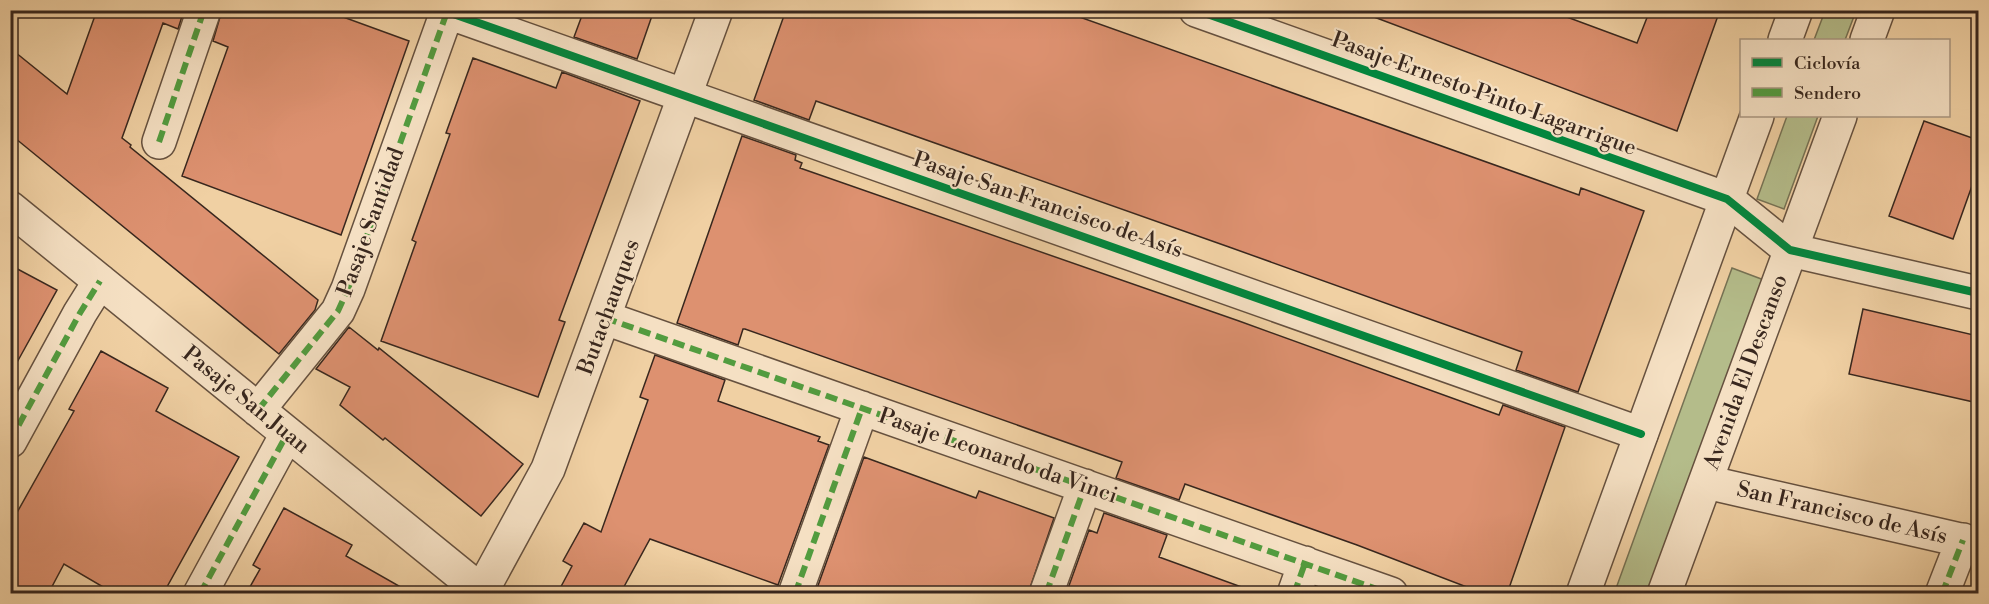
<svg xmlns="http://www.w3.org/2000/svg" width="1989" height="604" font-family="'Libre Bodoni',serif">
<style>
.green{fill:#b4bc8a;stroke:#767254;stroke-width:1.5}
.building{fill:#dd9170;stroke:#38271e;stroke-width:1.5}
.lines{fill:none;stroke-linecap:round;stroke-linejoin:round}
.minor-casing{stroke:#66513f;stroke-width:36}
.tertiary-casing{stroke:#66513f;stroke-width:36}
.minor{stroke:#f5e0c3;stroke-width:33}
.tertiary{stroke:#f5e0c3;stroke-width:33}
.quiet{stroke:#529c3f;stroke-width:6;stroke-dasharray:12 6;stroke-linecap:butt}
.cycleway-casing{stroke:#f5e0c3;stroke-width:11}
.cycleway{stroke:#00873e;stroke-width:8}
.labels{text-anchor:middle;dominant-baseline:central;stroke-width:4.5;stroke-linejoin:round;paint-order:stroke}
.street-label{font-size:22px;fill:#38271e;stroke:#f5e0c3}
</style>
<rect width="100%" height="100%" fill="#f0d0a3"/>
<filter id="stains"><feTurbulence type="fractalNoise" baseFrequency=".00333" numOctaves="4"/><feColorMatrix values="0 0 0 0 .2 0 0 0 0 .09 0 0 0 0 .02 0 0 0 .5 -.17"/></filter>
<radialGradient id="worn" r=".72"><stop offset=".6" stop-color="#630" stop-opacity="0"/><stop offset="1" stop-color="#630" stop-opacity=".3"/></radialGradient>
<!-- green -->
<path class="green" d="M1825,11h31l-11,29h-31z
M1787,116h31l-34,93 -27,-10z
M1732,268l32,12 -114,313 -36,1z"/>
<!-- building -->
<path class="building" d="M97,10h87l-6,19 -15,-6 -41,115 9,7 -1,2 188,153 -3,10 -36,44 -269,-220v-86l57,46z
M222,10h102l85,31 -68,194 -159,-59 46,-129 -15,-6z
M584,10h70l-17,49 -63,-22z
M786,10h274l519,185 2,-7 63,23 -66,181 -62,-22 6,-18 -293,-105 -413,-146 -7,19 -55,-20z
M1367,10h181l89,33 13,-33h70l-43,121 -311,-117z
M473,58l83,30 6,-16 78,29 -81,219 6,2 -27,75 -157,-56 35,-99 -4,-2 38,-106 -4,-1z
M1924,121l54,19v29l-25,70 -64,-23z
M742,136l54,19 -1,5 7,3 -2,5 439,153 260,94 4,-10 62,22 -58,167h-22l-128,-49 -172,-61 -6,16 -63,-22 6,-16 -377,-133h-2l-5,16 -61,-22z
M10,265l47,25 -47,85z
M1863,309l115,27v67l-129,-29z
M349,327l29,23 1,-2 144,116 -42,52 -96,-78 -2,2 -43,-35 10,-18 -34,-18z
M101,351l67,37 -12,23 83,46 -76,137h-48l-51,-30 -16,30h-38v-69l64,-114 -5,-2z
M655,355l70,25 -7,21 102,36 -2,4 11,4 -51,140 -128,-46 -30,55h-63l15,-28 -9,-5 21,-38 17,9 47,-132 -8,-3z
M864,457l112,41 3,-7 75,27 -26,76h-213z
M284,508l68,37 -6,11 67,38h-167l14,-25 -7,-4z
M1104,513l63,22 -8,22 88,32 -1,5h-180l23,-64 8,3z"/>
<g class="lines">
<defs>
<path id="minor" d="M442,10l1199,424
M1196,10l531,189 63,51 188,43
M159,142l45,-132
M10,208l471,383
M605,318l786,276
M258,410l80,-99 10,-22 99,-277
M10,441l70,-128 20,-32
M1706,482l272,62
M200,594l87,-160
M480,594l68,-125 168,-459
M795,594l67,-186
M1046,594l39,-108
M1294,594l11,-31
M1942,594l21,-54"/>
<path id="tertiary" d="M1785,40l11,-30
M1867,40l11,-30
M1583,594l174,-478
M1664,594l176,-478"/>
</defs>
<!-- minor casing -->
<use href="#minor" class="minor-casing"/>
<!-- tertiary casing -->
<use href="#tertiary" class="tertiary-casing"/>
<!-- minor -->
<use href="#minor" class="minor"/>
<!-- tertiary -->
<use href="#tertiary" class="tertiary"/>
<!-- quiet -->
<path class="quiet" d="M159,142l45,-132
M605,318l786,276
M258,410l80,-99 10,-22 99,-277
M10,441l70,-128 20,-32
M200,594l87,-160
M795,594l67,-186
M1046,594l39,-108
M1294,594l11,-31
M1942,594l21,-54"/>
<defs>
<path id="cycleway" d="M442,10l1199,424
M1196,10l531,189 63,51 188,43"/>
</defs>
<!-- cycleway casing -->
<use href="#cycleway" class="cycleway-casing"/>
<!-- cycleway -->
<use href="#cycleway" class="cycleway"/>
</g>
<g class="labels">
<!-- street labels -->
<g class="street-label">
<text transform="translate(1484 94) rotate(20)">Pasaje Ernesto Pinto Lagarrigue</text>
<text transform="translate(1048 205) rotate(19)">Pasaje San Francisco de Asís</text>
<text transform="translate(371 222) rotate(-70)">Pasaje Santidad</text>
<text transform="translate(609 307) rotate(-70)">Butachauques</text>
<text transform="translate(1746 372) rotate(-70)">Avenida El Descanso</text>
<text transform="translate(246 400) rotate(39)">Pasaje San Juan</text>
<text transform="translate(998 456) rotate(19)">Pasaje Leonardo da Vinci</text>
<text transform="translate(1842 513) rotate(13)">San Francisco de Asís</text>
</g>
</g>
<!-- margin -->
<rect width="1989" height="604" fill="none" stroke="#f0d0a3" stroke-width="36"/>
<rect x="12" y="12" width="1965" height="580" fill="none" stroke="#38271e" stroke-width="3"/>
<rect x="18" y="18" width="1953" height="568" fill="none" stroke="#38271e" stroke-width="1.5"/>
<!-- legend -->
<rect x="1740" y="39" width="210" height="78" fill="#f5e0c3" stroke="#a99681" stroke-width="1.5"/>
<rect x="1752" y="58" width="30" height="9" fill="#00873e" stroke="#a99681" stroke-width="1.5"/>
<text x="1794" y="69" font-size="18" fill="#38271e">Ciclovía</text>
<rect x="1752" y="88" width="30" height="9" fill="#529c3f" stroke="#a99681" stroke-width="1.5"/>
<text x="1794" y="99" font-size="18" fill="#38271e">Sendero</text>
<rect width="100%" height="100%" filter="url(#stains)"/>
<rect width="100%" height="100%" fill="url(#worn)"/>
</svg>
